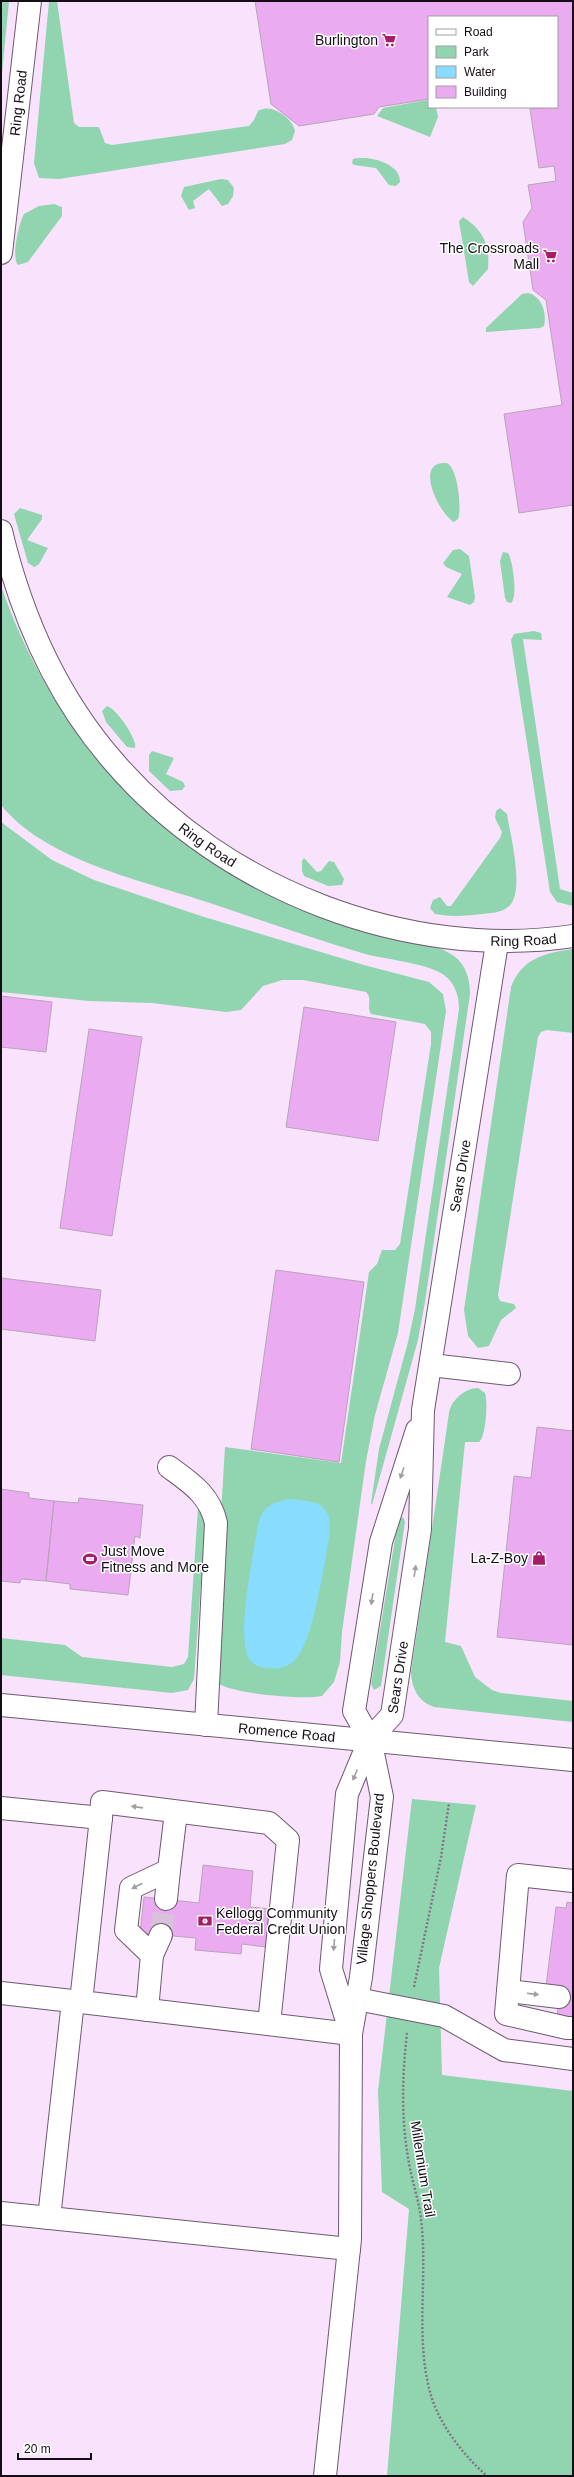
<svg xmlns="http://www.w3.org/2000/svg" width="574" height="2477" font-family="Helvetica,sans-serif">
<style>
.green{fill:#90d5af}
.water{fill:#88dcfd}
.building{fill:#eaabf1;stroke:#b9a3bb}
.lines{fill:none;stroke-linecap:round;stroke-linejoin:round}
.minor-tunnel{stroke:#d7c2d9;stroke-width:22;stroke-dasharray:22 11;stroke-linecap:butt}
.minor-casing{stroke:#6e5a70;stroke-width:24}
.path{stroke:#847586;stroke-width:2.5;stroke-dasharray:2 2;stroke-linecap:butt}
.minor{stroke:#fff;stroke-width:22}
.oneway{fill:#a19ea2}
.labels{text-anchor:middle;dominant-baseline:central;stroke-width:3;stroke-linejoin:round;paint-order:stroke}
.poi-label{font-size:14px;fill:#150d16;stroke:#fff;text-anchor:end}
.street-label{font-size:14px;fill:#150d16;stroke:#fff}
</style>
<rect width="100%" height="100%" fill="#f9e2fb"/>
<!-- green -->
<path class="green" d="M1,1h8l-8,83z
M49,1h8l17,122 5,4h20l6,16 7,2 137,-19 5,-6 4,-9c12,-9 35,7 37,20l-3,9 -7,4 -226,35 -20,-1 -5,-15z
M427,100l2,7h7l2,10 -8,20 -53,-21 6,-8z
M353,159c15,-4 48,4 47,23l-4,4 -7,-1 -13,-17 -22,-3 -2,-2z
M221,179l7,1 6,8 -1,8 -5,8 -6,2 -13,-17 -16,12 2,7 -6,2 -8,-14 3,-9z
M54,204l8,3v9l-34,46 -10,3c-7,-8 1,-42 6,-51l15,-8z
M463,217c20,13 27,27 25,52l-15,17 -4,-4 -10,-61z
M528,293c14,3 19,20 16,33l-4,2 -54,4v-4l36,-34z
M447,463c11,6 15,45 11,56l-4,3c-14,-7 -42,-62 -7,-59z
M20,508l22,7v4l-15,21 21,8 -9,16 -5,3 -6,-4 -14,-49z
M460,549l9,7 6,41 -1,5 -4,3 -23,-8 15,-23 -16,-7 -3,-4 10,-13z
M503,552l5,1c5,7 10,45 3,50l-4,-1 -2,-4 -5,-37z
M1,586c51,147 153,258 295,322 22,9 46,16 69,22 29,7 64,9 89,26 12,9 16,23 16,38l-45,308 -7,38 -46,165 -1,-2 8,-54 29,-107 7,-33 44,-300c0,-13 -4,-26 -15,-34 -19,-13 -59,-15 -82,-22 -51,-15 -102,-33 -152,-50 -66,-22 -164,-42 -209,-98z
M534,631l7,2 1,7 -19,-1 37,250 13,4v13l-16,-4 -7,-10 -39,-252 3,-6z
M107,706c9,2 31,34 28,42l-8,-1 -21,-25 -4,-11z
M152,751l22,7 -8,16 17,8 2,4 -3,4 -12,1 -21,-20v-16z
M500,808l7,6c3,20 19,80 1,93 -7,6 -18,6 -26,7 -15,2 -32,3 -47,0l-5,-6 3,-8 7,-3 7,9h4l49,-68 2,-6 -7,-14 1,-7z
M1,822l51,38 42,20 107,36 163,49 65,17 14,12 3,17 -48,322 -23,82 -9,46 -24,171 -2,30 -6,20 -12,14c-19,4 -90,-2 -104,-13l-6,-20 13,-216 116,16 28,-191 8,-8 5,-14h13l5,-6 31,-200v-12l-6,-8 -54,-10c-5,-8 2,-15 -5,-22l-63,-12h-21l-19,6 -22,24 -15,2 -74,-9 -63,-2 -88,-9z
M304,858l13,14 4,-1 8,-10 5,1 10,17 -2,6 -14,1 -24,-10 -2,-5v-10z
M573,949v84l-26,-3 -6,2 -3,5 -40,258 2,6 14,3 2,4 -15,12 -12,26 -11,2 -10,-12 -4,-26 47,-323c11,-29 34,-34 62,-38z
M478,1388l7,5c3,8 1,44 -6,49h-14l-20,200 16,4 14,31 17,13 9,3 72,8v21l-139,-15c-16,-6 -22,-18 -23,-35l38,-259c2,-13 16,-25 29,-25z
M198,1508l8,5 -12,166 -6,11 -16,3 -171,-18v-37l64,7 17,12 90,10 12,-3 4,-7z
M403,1517l2,5 -24,164 -7,4 -3,-6 27,-163z
M412,1799l64,6 -37,163 3,107 131,16v385h-186l22,-267 -27,-17 -4,-101z"/>
<!-- water -->
<path class="water" d="M288,1499c31,2 46,5 41,40 -6,29 -15,101 -34,121 -8,9 -23,10 -34,7 -8,-2 -13,-7 -15,-16 -7,-32 7,-92 12,-126 4,-18 13,-22 30,-26z"/>
<!-- building -->
<path class="building" d="M255,1h318v504l-54,8 -15,-99 58,-9 -16,-105 -13,-10 -10,-68 9,-14 -4,-23 28,-4 -2,-15 -15,2 -9,-59 27,-2v-90h-128v82l-50,8 -5,7 -75,12 -28,-22z
M1,996l51,6 -6,50 -45,-5z
M304,1007l92,15 -18,119 -92,-14z
M89,1029l53,8 -30,199 -52,-8z
M276,1270l88,12 -25,180 -88,-13z
M1,1278l100,12 -6,51 -94,-12z
M537,1427l36,4v214l-76,-8 17,-161 17,2z
M1,1489l28,4v5l25,3 -8,80 -25,-2 -1,4 -19,-2z
M79,1498l64,7 -3,33 -5,-2 -7,59 -58,-6v-5l-24,-3 8,-80 24,2z
M203,1865l50,6 -3,36 20,2 -4,38 -24,-3 -1,10 -46,-4 1,-12 -56,-5 4,-36 55,6z
M567,1902l6,1v115l-16,-2 4,-28 -15,-2 10,-79 10,1z"/>
<g class="lines">
<!-- minor-tunnel -->
<path class="minor-tunnel" d="M161,1935l5,-36"/>
<defs>
<g id="minor">
<path id="s1" d="M1,253l29,-252"/>
<path id="s2" d="M1,531c20,84 56,166 113,231 109,127 293,199 459,174"/>
<path d="M431,1365l78,9"/>
<path d="M169,1467c22,16 41,28 47,56l-10,202"/>
<path id="s3" d="M1,1705l572,55"/>
<path d="M1,1808l100,10 -20,184 270,32"/>
<path d="M101,1818l1,-16 167,21 19,17 -19,184"/>
<path d="M573,1881l-55,-6 -12,139 61,14h6"/>
<path d="M166,1899l3,-29"/>
<path d="M152,1955l9,-20"/>
<path d="M508,1991l51,6"/>
<path d="M1,1993l80,9"/>
<path d="M357,1999l87,17 60,34 69,9"/>
<path d="M147,2010l5,-55 -26,-25 5,-42 38,-18 7,-58"/>
<path id="s4" d="M351,2034l-20,-65 16,-175 23,-55 22,-24 28,-186 3,-119 74,-467"/>
<path d="M1,2213l348,36"/>
<path d="M49,2218l24,-217"/>
<path d="M325,2476l25,-237 1,-205 10,-57 21,-180 -12,-58 -16,-28 27,-169 36,-112"/>
</g>
</defs>
<!-- minor casing -->
<use href="#minor" class="minor-casing"/>
<!-- path -->
<path class="path" d="M414,1987l27,-130 8,-54
M407,2033c-5,43 -6,88 2,130 3,19 10,37 12,56 7,57 -6,117 9,173 8,31 33,63 57,84"/>
<!-- minor -->
<use href="#minor" class="minor"/>
</g>
<!-- one-way arrows -->
<defs><path id="oneway-solid" d="M-6-.8H1V-3.2L6.5 0L1 3.2V.8H-6Z"/></defs>
<g class="oneway">
<use href="#oneway-solid" transform="translate(402 1473) rotate(109)"/>
<use href="#oneway-solid" transform="translate(415 1571) rotate(-81)"/>
<use href="#oneway-solid" transform="translate(372 1599) rotate(99)"/>
<use href="#oneway-solid" transform="translate(355 1775) rotate(112)"/>
<use href="#oneway-solid" transform="translate(137 1807) rotate(-172)"/>
<use href="#oneway-solid" transform="translate(137 1886) rotate(153)"/>
<use href="#oneway-solid" transform="translate(334 1945) rotate(95)"/>
<use href="#oneway-solid" transform="translate(533 1994) rotate(7)"/>
</g>
<!-- icons -->
<defs>
<symbol id="supermarket-bare" viewBox="-9 -9 18 18"><path d="M-6-5.5h2.5l.6 2H6L4.5 2H-2.5L-4.4-4H-6ZM-1.5 3.2a1.3 1.3 0 1 0 .1 0ZM3 3.2a1.3 1.3 0 1 0 .1 0Z" fill="#a51d66" stroke="#fff" stroke-width="2.5" paint-order="stroke"/></symbol>
<symbol id="shop-bare" viewBox="-9 -9 18 18"><path d="M-5-2.5h2.3a2.7 3.5 0 0 1 5.4 0H5L5.5 6h-11ZM-1.5-2.5h3a1.5 2.3 0 0 0-3 0Z" fill="#a51d66" stroke="#fff" stroke-width="2.5" paint-order="stroke"/></symbol>
<symbol id="stadium-bare" viewBox="-9 -9 18 18"><path d="M0-5a6.5 5 0 1 0 0 10a6.5 5 0 1 0 0-10ZM-3.5-1.8h7v3.6h-7Z" fill="#a51d66" stroke="#fff" stroke-width="2.5" paint-order="stroke"/></symbol>
<symbol id="bank-bare" viewBox="-9 -9 18 18"><path d="M-6-4H6V4H-6ZM0-2.3a2.3 2.3 0 1 0 0 4.6a2.3 2.3 0 1 0 0-4.6Z" fill="#a51d66" stroke="#fff" stroke-width="2.5" paint-order="stroke"/></symbol>
</defs>
<g fill-rule="evenodd">
<use href="#supermarket-bare" x="379" y="30" width="20" height="20"/>
<use href="#supermarket-bare" x="540" y="246" width="20" height="20"/>
<use href="#shop-bare" x="529" y="1548" width="20" height="20"/>
<use href="#stadium-bare" x="80" y="1549" width="20" height="20"/>
<use href="#bank-bare" x="195" y="1911" width="20" height="20"/>
</g>
<g class="labels">
<!-- poi labels -->
<g class="poi-label">
<text x="378" y="40">Burlington</text>
<text x="539" y="248">The Crossroads<tspan x="539" dy="16">Mall</tspan></text>
<text x="101" y="1551" text-anchor="start">Just Move<tspan x="101" dy="16">Fitness and More</tspan></text>
<text x="528" y="1558">La-Z-Boy</text>
<text x="216" y="1913" text-anchor="start">Kellogg Community<tspan x="216" dy="16">Federal Credit Union</tspan></text>
</g>
<!-- street labels -->
<g class="street-label">
<text stroke="none"><textPath href="#s1" startOffset="151">Ring Road</textPath></text>
<text stroke="none"><textPath href="#s2" startOffset="385">Ring Road</textPath></text>
<text stroke="none"><textPath href="#s2" startOffset="721">Ring Road</textPath></text>
<text stroke="none"><textPath href="#s4" startOffset="880">Sears Drive</textPath></text>
<text stroke="none"><textPath href="#s4" startOffset="374">Sears Drive</textPath></text>
<text stroke="none"><textPath href="#s3" startOffset="287">Romence Road</textPath></text>
<text transform="translate(370 1879) rotate(-84)">Village Shoppers Boulevard</text>
<text transform="translate(423 2169) rotate(81)">Millennium Trail</text>
</g>
</g>
<!-- border -->
<rect width="574" height="2477" fill="none" stroke="#150d16" stroke-width="4"/>
<!-- legend -->
<rect x="428" y="16" width="130" height="92" fill="#ffffff" stroke="#a19ea2"/>
<rect x="436" y="29" width="20" height="6" fill="#ffffff" stroke="#a19ea2"/>
<text x="464" y="36" font-size="12" fill="#150d16">Road</text>
<rect x="436" y="46" width="20" height="12" fill="#90d5af" stroke="#a19ea2"/>
<text x="464" y="56" font-size="12" fill="#150d16">Park</text>
<rect x="436" y="66" width="20" height="12" fill="#88dcfd" stroke="#a19ea2"/>
<text x="464" y="76" font-size="12" fill="#150d16">Water</text>
<rect x="436" y="86" width="20" height="12" fill="#eaabf1" stroke="#a19ea2"/>
<text x="464" y="96" font-size="12" fill="#150d16">Building</text>
<!-- scale -->
<path d="M18 2453v6h73v-6" fill="none" stroke="#150d16" stroke-width="2"/>
<text x="24" y="2453" font-size="12" fill="#150d16" stroke="#ffffff" stroke-width="3" paint-order="stroke">20 m</text>
</svg>
